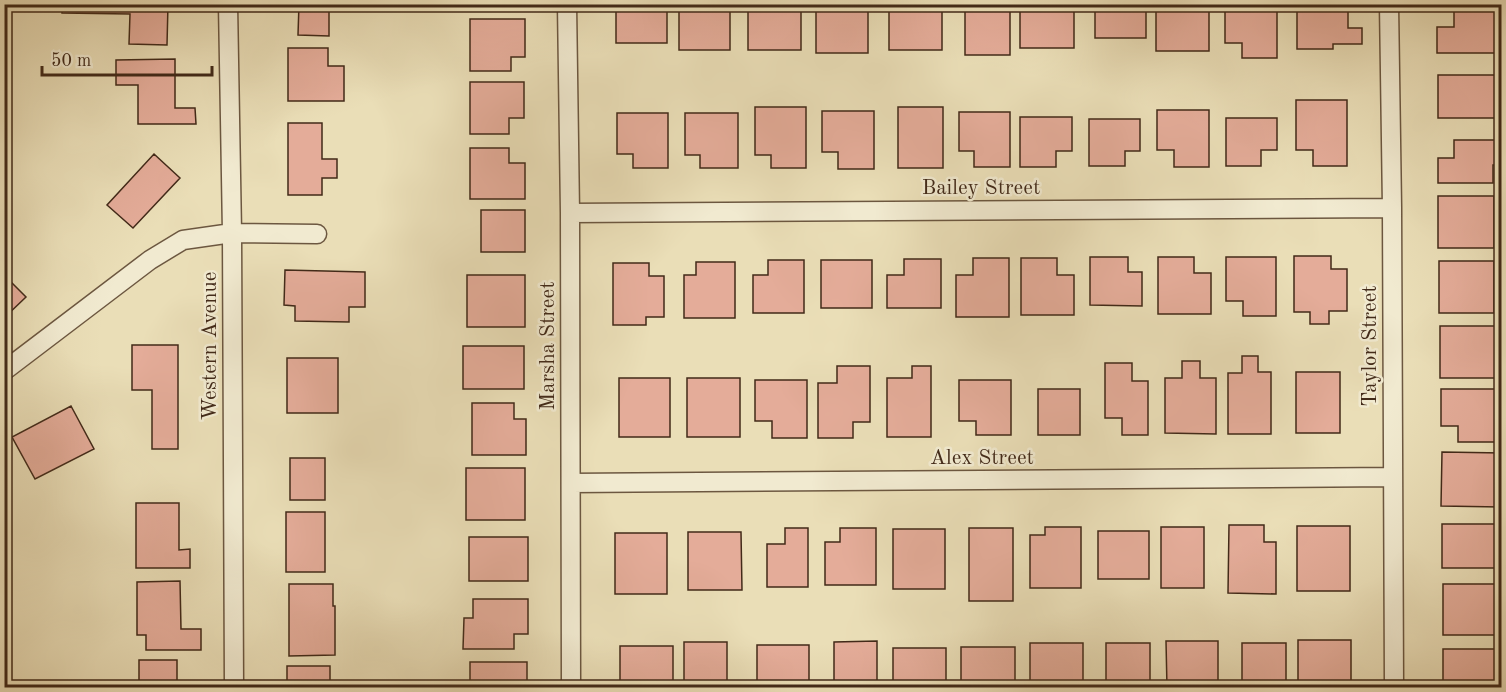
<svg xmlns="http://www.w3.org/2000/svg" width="1506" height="692" font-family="'Old Standard TT',serif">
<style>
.building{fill:#e4ac99;stroke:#422a19;stroke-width:1.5}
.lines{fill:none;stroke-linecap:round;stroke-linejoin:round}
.street-casing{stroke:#6c5740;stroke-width:21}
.street{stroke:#f1ead0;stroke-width:18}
.labels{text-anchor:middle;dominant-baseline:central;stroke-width:5;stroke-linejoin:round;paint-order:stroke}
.street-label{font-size:21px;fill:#422a19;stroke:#f1ead0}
</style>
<rect width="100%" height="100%" fill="#eadeb7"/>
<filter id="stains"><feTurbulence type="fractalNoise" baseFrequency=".00333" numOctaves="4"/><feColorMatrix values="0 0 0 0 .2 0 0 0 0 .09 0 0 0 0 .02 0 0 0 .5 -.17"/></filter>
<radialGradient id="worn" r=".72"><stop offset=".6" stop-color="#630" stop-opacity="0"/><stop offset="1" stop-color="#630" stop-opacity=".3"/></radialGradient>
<!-- building -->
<path class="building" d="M62,4h106l-1,41 -38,-1 1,-30 -68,-1z
M299,4h30v32l-31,-1z
M470,4h48v5h-48z
M630,4h37v39h-51v-35h14z
M679,4h38v4h13v42h-51z
M748,4h36v6h17v40h-53z
M816,4h52v49h-52z
M907,4h35v46h-53v-41h18z
M965,4h45v51h-45z
M1020,4h37v4h17v40h-54z
M1146,4v34h-51v-33z
M1156,4l53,1v46h-53z
M1225,4h35v3h17v51h-35v-15h-17z
M1312,4h36v24h14v16h-29v5h-36v-44z
M1454,10h41v43h-58v-26h17z
M470,19h55v38h-14v14h-41z
M288,48h40v18h16v35h-56z
M175,59v49h20l1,16h-58v-39h-22v-25z
M1438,75h59v43h-59z
M470,82h54v36h-15v16h-39z
M1296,100h51v66h-34v-16h-17z
M755,107h51v61h-35v-13h-16z
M898,107h45v61h-45z
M1157,110h52v57h-35v-17h-17z
M822,111h52v58h-36v-17h-16z
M959,112h51v55h-36v-16h-15z
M617,113h51v55h-35v-14h-16z
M685,113h53v55h-38v-13h-15z
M1020,117h52v34h-16v16h-36z
M1226,118h51v32h-16v16h-35z
M1089,119h51v32h-15v15h-36z
M288,123h34v36h15v19h-15v17h-34z
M1454,140h48v25h-9v18h-55v-25h16z
M470,148h39v15h16v36h-55z
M154,154l26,24 -47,50 -26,-23z
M1438,196h56v52h-56z
M481,210h44v42h-44z
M1294,256h37v13h16v42h-18v13h-19v-12h-16z
M1090,257h38v15h14v34l-52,-1z
M1158,257h36v16h17v41h-53z
M1226,257h50v59h-33v-15h-17z
M973,258h36v59h-53v-42h17z
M1021,258h36v17h17v40h-53z
M904,259h37v49h-54v-33h17z
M768,260h36v53h-51v-38h15z
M821,260h51v48h-51z
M1439,261h55v52h-55z
M696,262h39v56h-51v-43h12z
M613,263h36v13h15v41h-18v8h-33z
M285,270l80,2v35h-16v15l-54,-1v-15l-11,-1z
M4,275l22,22 -22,21z
M467,275h58v52h-58z
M1440,326h59v52h-59z
M132,345h46v104h-26v-59h-20z
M463,346h61v43h-61z
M1242,356h16v16h13v62h-43v-61h14z
M287,358h51v55h-51z
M1182,361h18v17h16v56l-51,-1v-55h17z
M1105,363h27v18h16v54h-26v-17h-17z
M837,366h33v56h-17v16h-35v-55h19z
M912,366h19v71h-44v-59h25z
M1296,372h44v61h-44z
M619,378h51v59h-51z
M687,378h53v59h-53z
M755,380h52v58h-35v-17h-17z
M959,380h52v55h-35v-14h-17z
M1038,389h42v46h-42z
M1441,389h54v53h-37v-16h-17z
M472,403h42v16h12v36h-54z
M71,406l23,43 -59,30 -23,-42z
M1442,452l60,1 -1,54 -60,-1z
M290,458h35v42h-35z
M466,468h59v52h-59z
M136,503h43v47l11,-1v19h-54z
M286,512h39v60h-39z
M1442,524h58v44h-58z
M1229,525h35v17h12v52l-48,-1z
M1297,526h53v65h-53z
M1045,527h36v61h-51v-53h15z
M1161,527h43v61h-43z
M785,528h23v59h-41v-43h18z
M840,528h36v57h-51v-43h15z
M969,528h44v73h-44z
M893,529h52v60h-52z
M1098,531h51v48h-51z
M688,532h53l1,58h-54z
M615,533h52v61h-52z
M469,537h59v44h-59z
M180,581l1,48h20v21h-55v-15h-9v-53z
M289,584h44v22h2v49l-46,1z
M1443,584h59v51h-59z
M473,599h55v35h-14v15h-51l1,-31h9z
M1298,640h53v48h-53z
M877,641v47h-43v-46z
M1166,641h52v47h-51z
M684,642h43v46h-43z
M1030,643h53v45h-53z
M1106,643h44v45h-44z
M1242,643h44v45l-44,-2z
M757,645h52v43h-52z
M620,646h53v42h-53z
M961,647h54v41l-54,-1z
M893,648h53v40h-53z
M1443,649h59v39h-54v-7h-5z
M139,660h38v28h-38z
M470,662h57v26h-57z
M287,666h43v22h-43z"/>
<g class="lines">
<defs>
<path id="street" d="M228,4l4,229 2,455
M567,4l3,209 1,475
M1389,4l3,204 2,480
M570,213l822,-5
M4,371l146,-111 33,-20 49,-7 85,1
M571,483l821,-6"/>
</defs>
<!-- street casing -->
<use href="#street" class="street-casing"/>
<!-- street -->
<use href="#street" class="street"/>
</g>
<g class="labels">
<!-- street labels -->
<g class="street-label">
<text x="981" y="188">Bailey Street</text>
<text transform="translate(210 346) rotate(-90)">Western Avenue</text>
<text transform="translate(548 346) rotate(-90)">Marsha Street</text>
<text transform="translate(1370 346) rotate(-90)">Taylor Street</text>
<text x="982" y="458">Alex Street</text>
</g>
</g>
<!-- margin -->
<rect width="1506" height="692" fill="none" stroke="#eadeb7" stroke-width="24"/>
<rect x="6" y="6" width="1494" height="680" fill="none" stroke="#422a19" stroke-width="3"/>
<rect x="12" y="12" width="1482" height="668" fill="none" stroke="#422a19" stroke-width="1.5"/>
<!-- scale -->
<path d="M42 66v9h170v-9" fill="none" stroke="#422a19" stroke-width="3"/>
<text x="51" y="66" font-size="18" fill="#422a19" stroke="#f1ead0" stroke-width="4.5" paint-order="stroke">50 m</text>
<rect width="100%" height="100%" filter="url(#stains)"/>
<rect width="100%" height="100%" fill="url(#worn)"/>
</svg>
